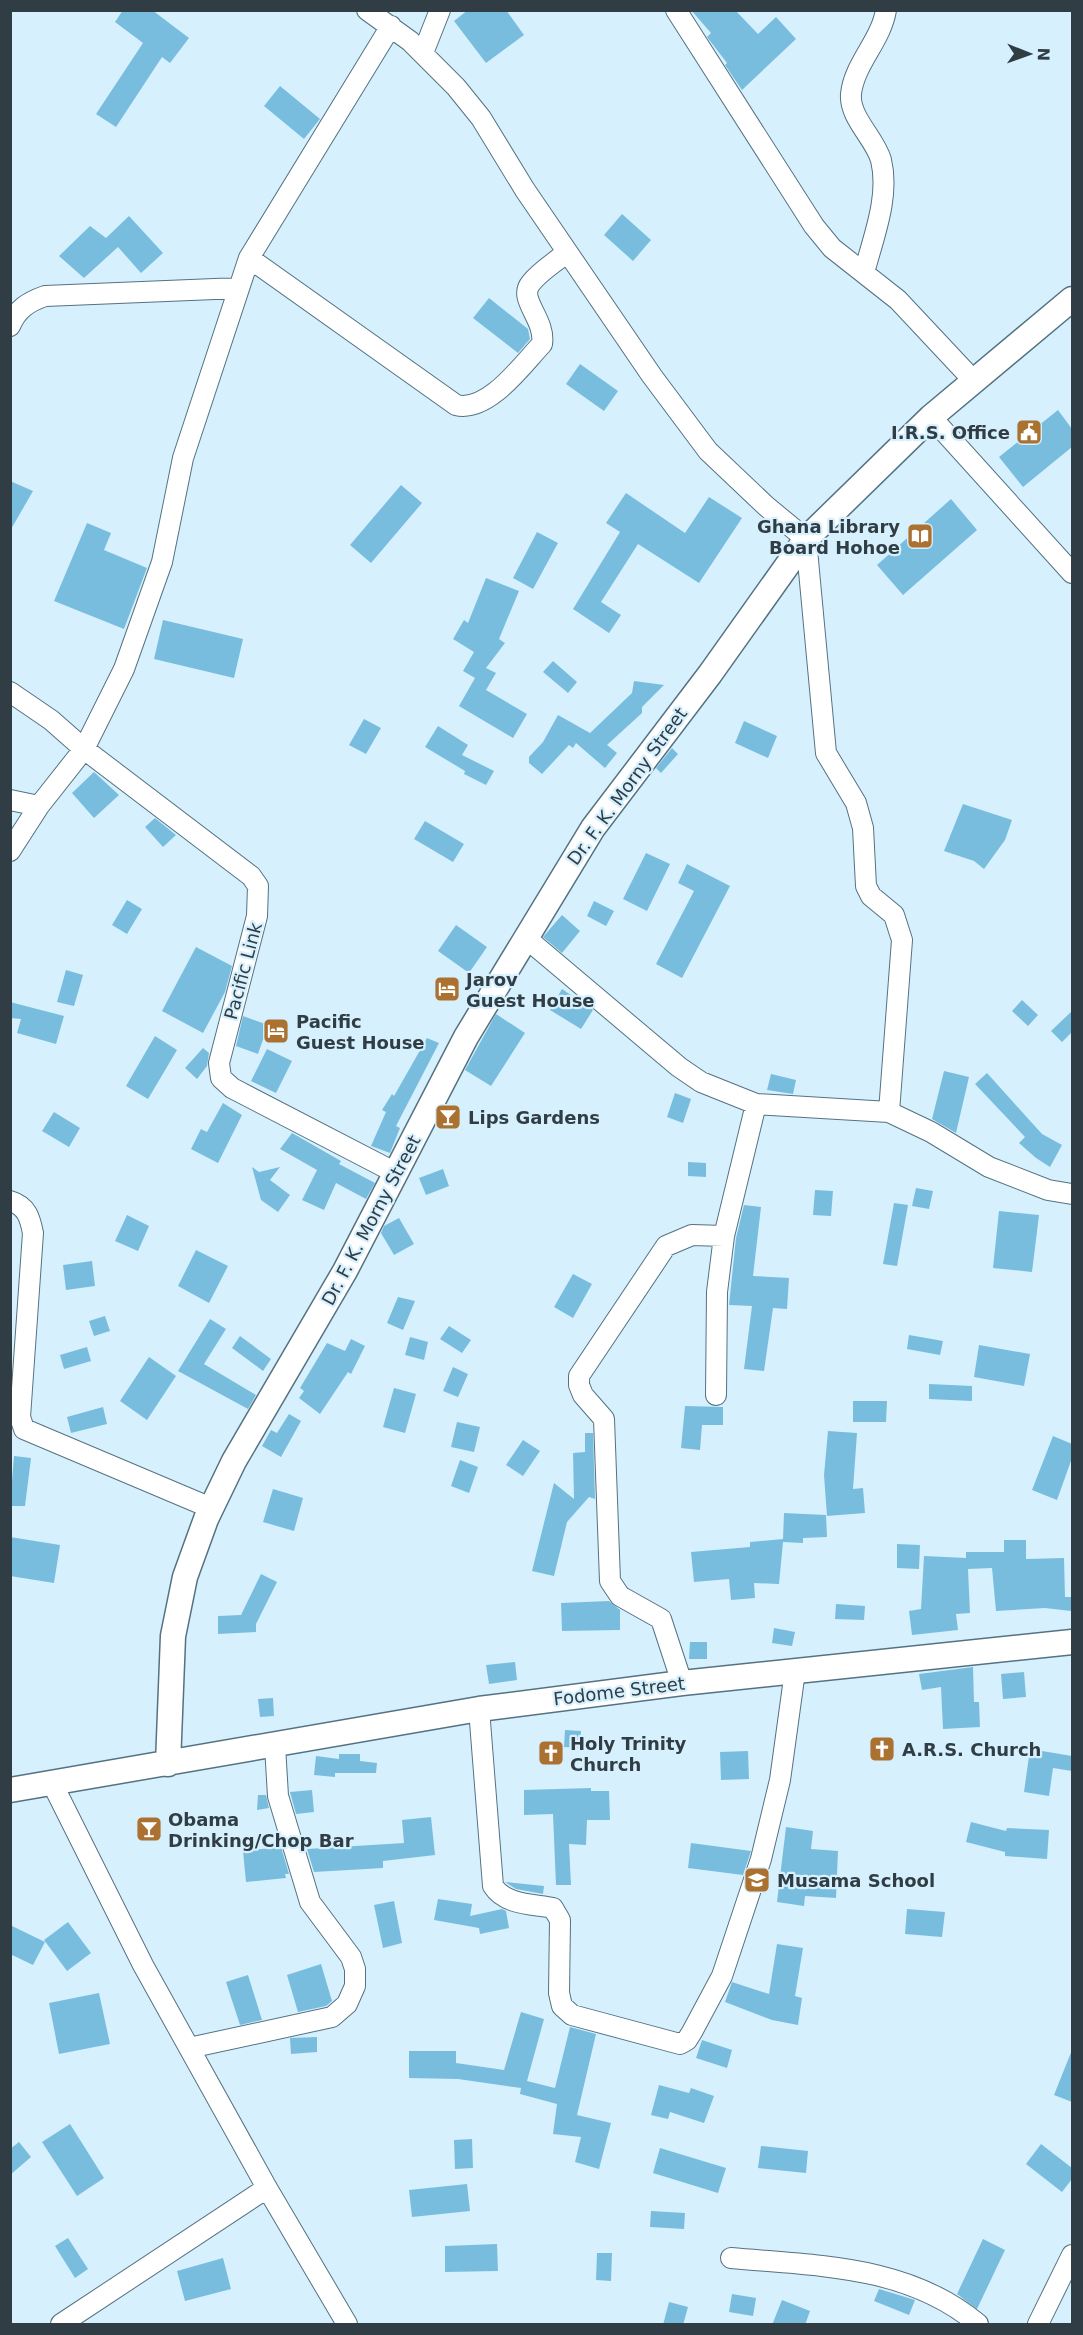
<svg xmlns="http://www.w3.org/2000/svg" width="1083" height="2335" font-family="'DejaVu Sans',sans-serif">
<style>
.building{fill:#79bdde}
.lines{fill:none;stroke-linecap:round;stroke-linejoin:round}
.minor-casing{stroke:#557281;stroke-width:22}
.tertiary-casing{stroke:#557281;stroke-width:27}
.minor{stroke:#fff;stroke-width:20}
.tertiary{stroke:#fff;stroke-width:24}
.labels{text-anchor:middle;dominant-baseline:central;stroke-width:4.5;stroke-linejoin:round;paint-order:stroke}
.poi-label{font-size:18px;font-weight:bold;fill:#303d44;stroke:#d6f0fe;text-anchor:start}
.street-label{font-size:18px;fill:#303d44;stroke:#d6f0fe}
</style>
<rect width="100%" height="100%" fill="#d6f0fe"/>
<!-- building -->
<path class="building" d="M123,10h29l37,28 -19,25 -8,-6 -46,70 -20,-13 47,-71 -28,-21z
M468,10h38l18,25 -38,28 -32,-42z
M691,10h44l23,24 18,-17 20,22 -54,51 -17,-25 2,-2 -20,-26 4,-4z
M280,86l40,33 -16,20 -40,-33z
M622,214l29,26 -18,21 -29,-26z
M129,216l34,37 -22,20 -23,-26 -34,31 -25,-22 31,-30 16,12z
M489,298l39,31 2,10 -12,14 -45,-35z
M580,364l38,27 -14,20 -38,-27z
M1058,410l14,19v18l-49,40 -24,-30z
M10,481l23,10 -23,40z
M401,485l21,18 -51,60 -21,-18z
M626,493l59,40 24,-36 33,21 -43,65 -61,-39 -37,58 20,13 -12,18 -36,-24 47,-77 -14,-9z
M951,499l26,31 -74,65 -26,-30z
M87,523l24,10 -7,17 43,18 -23,61 -70,-28z
M537,532l21,11 -25,46 -20,-11z
M486,578l33,13 -20,48 6,4 -19,25 10,5 -10,17 41,24 -14,24 -54,-32 16,-28 -12,-7 11,-19 -21,-13 11,-19 4,3z
M163,620l80,19 -9,39 -80,-19z
M553,661l24,21 -9,11 -25,-21z
M634,681l30,4 -22,22v6l-35,32 10,8 -12,15 -29,-25 -3,5 -4,-3 -27,29 -13,-11v-6l14,-15 15,-27 32,18 42,-40z
M364,719l17,9 -15,26 -17,-9z
M744,721l33,15 -9,22 -33,-15z
M438,726l30,19 -6,10 32,16 -8,14 -22,-11 1,-3 -40,-24z
M672,748l6,6 -17,19 -5,-5z
M94,772l25,23 -25,23 -22,-25z
M963,804l49,16 -7,20 -21,29 -10,-8 -30,-10z
M155,818l21,17 -13,12 -18,-20z
M425,821l39,23 -11,18 -39,-23z
M646,853l24,11 -23,47 -24,-12z
M687,864l43,22 -48,92 -26,-14 38,-73 -16,-8z
M127,900l15,9 -15,25 -15,-9z
M594,901l20,10 -8,15 -19,-10z
M562,915l18,16 -18,22 -19,-16z
M456,925l31,22 -18,26 -31,-22z
M196,947l36,19 -7,26 -22,41 -41,-22z
M66,970l17,5 -9,31 -17,-4z
M562,989l31,21 -12,19 -31,-19z
M1022,1000l16,15 -10,11 -16,-15z
M10,1002l54,14 -8,28 -39,-11 4,-14 -11,-1z
M1072,1011v21l-10,10 -11,-11z
M496,1014l29,19 -34,53 -26,-16z
M243,1016l25,9 -10,29 -22,-8z
M155,1036l22,14 -29,49 -22,-13z
M427,1038l12,5 -43,83 4,2 -10,25 -19,-7 15,-34 -4,-2 10,-16 2,2z
M203,1048l6,5 -2,13 -10,13 -12,-11z
M267,1049l25,12 -16,32 -25,-12z
M944,1071l25,6 -13,56 -24,-14z
M987,1073l55,61 20,11 -12,22 -14,-9 -17,-15 6,-6 -50,-53z
M771,1074l25,6 -3,14 -26,-4z
M675,1093l16,6 -8,24 -16,-6z
M223,1103l19,12 -24,48 -27,-14 10,-20 6,3z
M54,1112l26,16 -11,19 -27,-16z
M292,1133l49,28 -2,3 36,19 -9,16 -30,-16 -12,27 -22,-10 15,-30 -37,-21z
M688,1162l18,1v14l-18,-1z
M252,1167l7,5 21,-5 -10,13 20,15 -12,17 -17,-12z
M443,1169l6,17 -23,9 -7,-17z
M916,1188l17,3 -4,18 -17,-3z
M815,1190l18,1 -2,25 -18,-1z
M894,1203l14,2 -11,61 -14,-2z
M744,1205l17,2 -8,69 36,2 -2,31 -14,-1 -9,63 -20,-2 8,-63 -23,-1 7,-67z
M999,1211l40,4 -7,57 -39,-4z
M127,1215l22,11 -11,25 -23,-10z
M399,1218l15,26 -20,11 -13,-22 3,-7z
M196,1250l32,16 -19,37 -31,-17z
M92,1261l3,25 -29,4 -3,-25z
M573,1274l19,10 -19,34 -19,-11z
M398,1297l17,4 -12,29 -16,-7z
M105,1316l5,15 -16,5 -5,-15z
M210,1319l16,10 -22,35 52,31 -8,14 -70,-38z
M449,1326l22,14 -9,13 -22,-14z
M909,1335l34,6 -3,14 -33,-6z
M240,1336l31,23 -8,12 -31,-23z
M410,1337l18,5 -4,18 -19,-5z
M351,1339l14,7 -14,28 -3,-2 -28,42 -21,-16 5,-7 -4,-3 27,-45 18,8z
M979,1345l51,9 -6,32 -50,-9z
M87,1347l4,14 -27,8 -4,-14z
M149,1357l27,19 -29,44 -27,-19z
M453,1367l15,7 -10,23 -15,-6z
M929,1384l43,2v15l-43,-2z
M394,1388l22,6 -11,39 -22,-6z
M853,1401h34l-1,21h-33z
M685,1406l38,1v18h-21l-2,25 -19,-2z
M103,1407l4,17 -36,9 -4,-16z
M289,1414l12,7 -20,36 -19,-11 9,-16 6,3z
M457,1422l23,5 -6,25 -23,-5z
M828,1431l29,2 -4,56 10,-1 2,25 -38,3 -3,-41z
M585,1433h8l2,66 -6,-2 -22,25 -13,54 -22,-5 22,-88 20,16 -1,-46 12,-1z
M1053,1436l19,8v14l-15,42 -25,-10z
M523,1440l17,11 -17,25 -17,-11z
M14,1456l17,2 -6,48h-15z
M460,1460l18,7 -9,26 -18,-7z
M273,1489l30,9 -9,33 -31,-9z
M784,1513l42,2 1,22 -24,1v5l-20,-1 -4,42 -25,-1 1,15 -24,2 -2,-21 -35,3 -3,-30 59,-5v-5l33,-3z
M10,1537l50,8 -6,38 -44,-7z
M1004,1540h22v19l38,-1 1,39h6v14l-26,-3 -49,3 -4,-43 -24,1 2,44 -14,1 2,16 -46,5 -3,-24 12,-2 3,-53 42,2v-6h38z
M897,1544l23,1 -1,24 -22,-1z
M261,1574l16,8 -21,42v8l-38,2v-18l23,-1z
M609,1601l11,9v20l-58,1 -1,-28z
M836,1604l29,2 -1,14 -29,-1z
M774,1628l21,4 -3,14 -20,-3z
M690,1642h17v17h-18z
M515,1662l2,18 -28,4 -3,-19z
M973,1667l1,35h5l1,25 -37,2 -2,-42 -19,3 -3,-16z
M1024,1672l2,25 -23,2 -2,-25z
M273,1698l1,18 -14,1 -2,-18z
M565,1730l16,1 -1,17 -16,-1z
M1030,1749l42,7v15l-19,-3 -4,28 -25,-4z
M748,1751l1,28 -28,1 -1,-28z
M339,1754h21v7l17,2 -1,10h-41v4l-21,-2 2,-19 23,3z
M591,1788v3h18l1,29h-23l-1,25 -17,-1 2,41h-15l-3,-71 -29,1v-25z
M312,1790l2,22 -18,2 -6,-22z
M258,1795h8l3,13 -12,2z
M431,1817l4,38 -52,6v7l-69,4 -7,-23 97,-6 -2,-23z
M971,1822l35,9 1,-3 42,2 -2,29 -42,-3v-4l-39,-10z
M786,1827l27,4 -2,18 27,2 -2,47 -31,-2 -1,10 -27,-4z
M691,1843l60,8 -8,24 -55,-7z
M281,1847l8,27h-4l1,4 -40,4 -3,-31z
M505,1882l39,4 -1,8 -27,-5z
M438,1899l34,5 -2,12 32,-7 4,2 3,17 -29,6 -1,-6 -45,-8z
M394,1901l8,42 -19,5 -9,-43z
M907,1909l38,3 -3,25 -37,-3z
M68,1922l23,31 -24,18 -23,-31z
M10,1925l35,17 -12,23 -23,-11z
M777,1944l26,4 -8,48 7,2 -4,27 -26,-5 -47,-18 7,-20 37,12z
M321,1964l11,37 -6,5 -28,6 -11,-37z
M248,1975l14,45 -22,5 -14,-43z
M99,1993l11,51 -51,10 -10,-51z
M521,2012l23,7 -17,62 28,7 15,-61 26,7 -19,81 34,8 -12,46 -24,-7 6,-25 -28,-3 4,-30 -37,-10 1,-6 -63,-9 -49,-1v-27h47v12l48,7z
M317,2037v15l-26,2 -1,-16z
M702,2040l30,10 -5,18 -31,-10z
M1072,2050v52l-18,-7z
M659,2085l30,8 2,-5 23,8 -10,27 -34,-11 -2,7 -17,-4z
M70,2124l34,54 -27,18 -35,-54z
M472,2139l1,29 -18,1 -1,-29z
M19,2142l12,15 -21,18v-26z
M1041,2144l31,24v11l-10,13 -36,-28z
M761,2146l47,5 -2,22 -48,-5z
M660,2148l66,20 -8,25 -65,-20z
M467,2184l3,27 -58,6 -3,-27z
M651,2211l34,2 -1,16 -34,-2z
M68,2238l20,31 -13,9 -20,-32z
M983,2239l22,11 -28,59 -20,-15z
M497,2244l1,27 -53,1v-26z
M597,2253h15l-1,28 -15,-1z
M223,2258l8,31 -46,12 -8,-30z
M879,2289l36,11 -6,15 -35,-14z
M732,2294l24,4 -3,18 -24,-4z
M782,2300l28,11 -5,14h-33z
M669,2302l19,5 -5,18h-20z"/>
<g class="lines">
<defs>
<path id="minor" d="M367,10l43,31 46,46 25,31 44,72 127,186 56,75 58,55 40,33 20,214 30,50 7,25 3,58 5,10 23,19 8,25 -13,172
M676,10l138,216 18,22 66,52 75,80
M423,53l17,-43
M249,258l207,147c32,8 66,-40 86,-61 4,-25 -25,-45 -11,-61 9,-12 25,-21 36,-31
M864,273c9,-35 26,-76 17,-113 -6,-22 -32,-42 -30,-66 3,-30 30,-53 35,-84
M10,326c7,-17 18,-24 35,-30l194,-8
M931,417l141,156
M10,692l41,28 33,29 40,-80 38,-107 21,-104 66,-200 142,-232
M10,800l29,6
M10,851l29,-45 45,-57 167,127 7,10 -1,30 -38,147 2,15 11,10 164,85
M526,938l153,129 22,15 55,22 133,8 42,20 58,35 59,23 24,4
M10,1201c17,5 20,17 23,32l-13,184 4,12 187,79
M716,1395l1,-103 7,-56 32,-132
M682,1683l-21,-64 -41,-23 -10,-15 -6,-162 -21,-24 -4,-10v-9l87,-130 26,-11 32,1
M479,1709l14,177c12,19 39,18 60,22l7,12 -1,73 3,13 10,9 108,29 7,-4 5,-8 30,-56 39,-117 19,-79 15,-109
M52,1783l91,182 124,223 80,136
M189,2048l143,-31 15,-13 8,-18v-17l-4,-12 -41,-55 -32,-106 -3,-50
M731,2258c87,8 177,7 247,66
M61,2324l206,-136
M1038,2324l34,-69"/>
<path id="tertiary" d="M168,1764l5,-128 12,-59 21,-58 28,-58 111,-190 121,-234 127,-209 117,-154 96,-135 125,-122 141,-118
M10,1790l469,-81 203,-26 390,-41"/>
</defs>
<!-- minor casing -->
<use href="#minor" class="minor-casing"/>
<!-- tertiary casing -->
<use href="#tertiary" class="tertiary-casing"/>
<!-- minor -->
<use href="#minor" class="minor"/>
<!-- tertiary -->
<use href="#tertiary" class="tertiary"/>
</g>
<!-- icons -->
<defs>
<symbol id="civic-square" viewBox="-11 -11 22 22"><rect x="-9" y="-9" width="18" height="18" rx="4" fill="#aa7130" stroke="#d6f0fe"/><path d="M-.6-6.5H3V-4.5H.6V-3L4-1V1h2V6H-6V1h2V-1L-.6-3ZM-1.2 2.5V6h2.4V2.5Z" fill="#fff"/></symbol>
<symbol id="library-square" viewBox="-11 -11 22 22"><rect x="-9" y="-9" width="18" height="18" rx="4" fill="#aa7130" stroke="#d6f0fe"/><path d="M-6-4Q-3-5.5-.7-3.5V5Q-3 3-6 4ZM6-4Q3-5.5 .7-3.5V5Q3 3 6 4Z" fill="#fff"/></symbol>
<symbol id="hotel-square" viewBox="-11 -11 22 22"><rect x="-9" y="-9" width="18" height="18" rx="4" fill="#aa7130" stroke="#d6f0fe"/><path d="M-6-4.5h1.5V1H6V5H4.5V3h-9V5H-6ZM-4 0a1.8 1.8 0 1 1 3.6 0ZM.5 0V-2.5h3Q6-2.5 6 0Z" fill="#fff"/></symbol>
<symbol id="bar-square" viewBox="-11 -11 22 22"><rect x="-9" y="-9" width="18" height="18" rx="4" fill="#aa7130" stroke="#d6f0fe"/><path d="M-6-5H6L.8 .8V4.5H3.5V6h-7V4.5H-.8V.8Z" fill="#fff"/></symbol>
<symbol id="church-square" viewBox="-11 -11 22 22"><rect x="-9" y="-9" width="18" height="18" rx="4" fill="#aa7130" stroke="#d6f0fe"/><path d="M-1.2-6h2.4v3.5h3.3v2.4h-3.3V6h-2.4V-.1h-3.3v-2.4h3.3Z" fill="#fff"/></symbol>
<symbol id="school-square" viewBox="-11 -11 22 22"><rect x="-9" y="-9" width="18" height="18" rx="4" fill="#aa7130" stroke="#d6f0fe"/><path d="M0-5L7-2L0 1L-7-2ZM-4 1L0 2.5L4 1V4Q0 6-4 4Z" fill="#fff"/></symbol>
</defs>
<g fill-rule="evenodd">
<use href="#civic-square" x="1014" y="417" width="30" height="30"/>
<use href="#library-square" x="905" y="521" width="30" height="30"/>
<use href="#hotel-square" x="432" y="974" width="30" height="30"/>
<use href="#hotel-square" x="261" y="1016" width="30" height="30"/>
<use href="#bar-square" x="433" y="1102" width="30" height="30"/>
<use href="#church-square" x="867" y="1734" width="30" height="30"/>
<use href="#church-square" x="536" y="1738" width="30" height="30"/>
<use href="#bar-square" x="134" y="1814" width="30" height="30"/>
<use href="#school-square" x="742" y="1865" width="30" height="30"/>
</g>
<g class="labels">
<!-- poi labels -->
<g class="poi-label">
<text x="1010" y="432" text-anchor="end">I.R.S. Office</text>
<text x="900" y="526" text-anchor="end">Ghana Library<tspan x="900" dy="21">Board Hohoe</tspan></text>
<text x="466" y="979">Jarov<tspan x="466" dy="21">Guest House</tspan></text>
<text x="296" y="1021">Pacific<tspan x="296" dy="21">Guest House</tspan></text>
<text x="468" y="1117">Lips Gardens</text>
<text x="570" y="1743">Holy Trinity<tspan x="570" dy="21">Church</tspan></text>
<text x="902" y="1749">A.R.S. Church</text>
<text x="168" y="1819">Obama<tspan x="168" dy="21">Drinking/Chop Bar</tspan></text>
<text x="777" y="1880">Musama School</text>
</g>
<!-- street labels -->
<g class="street-label">
<text transform="translate(627 786) rotate(-54)">Dr. F. K. Morny Street</text>
<text transform="translate(243 971) rotate(-75)">Pacific Link</text>
<text transform="translate(371 1220) rotate(-62)">Dr. F. K. Morny Street</text>
<text transform="translate(619 1691) rotate(-7)">Fodome Street</text>
</g>
</g>
<!-- border -->
<rect width="1083" height="2335" fill="none" stroke="#303d44" stroke-width="24"/>
<!-- north arrow -->
<g transform="translate(1029 54) rotate(91)" stroke="#d6f0fe" stroke-width="4.5" paint-order="stroke">
<path d="M0-4.5L10 22L0 15L-10 22Z" fill="#303d44"/>
<text y="-9" font-size="16" font-weight="bold" text-anchor="middle" fill="#303d44">N</text>
</g>
</svg>
